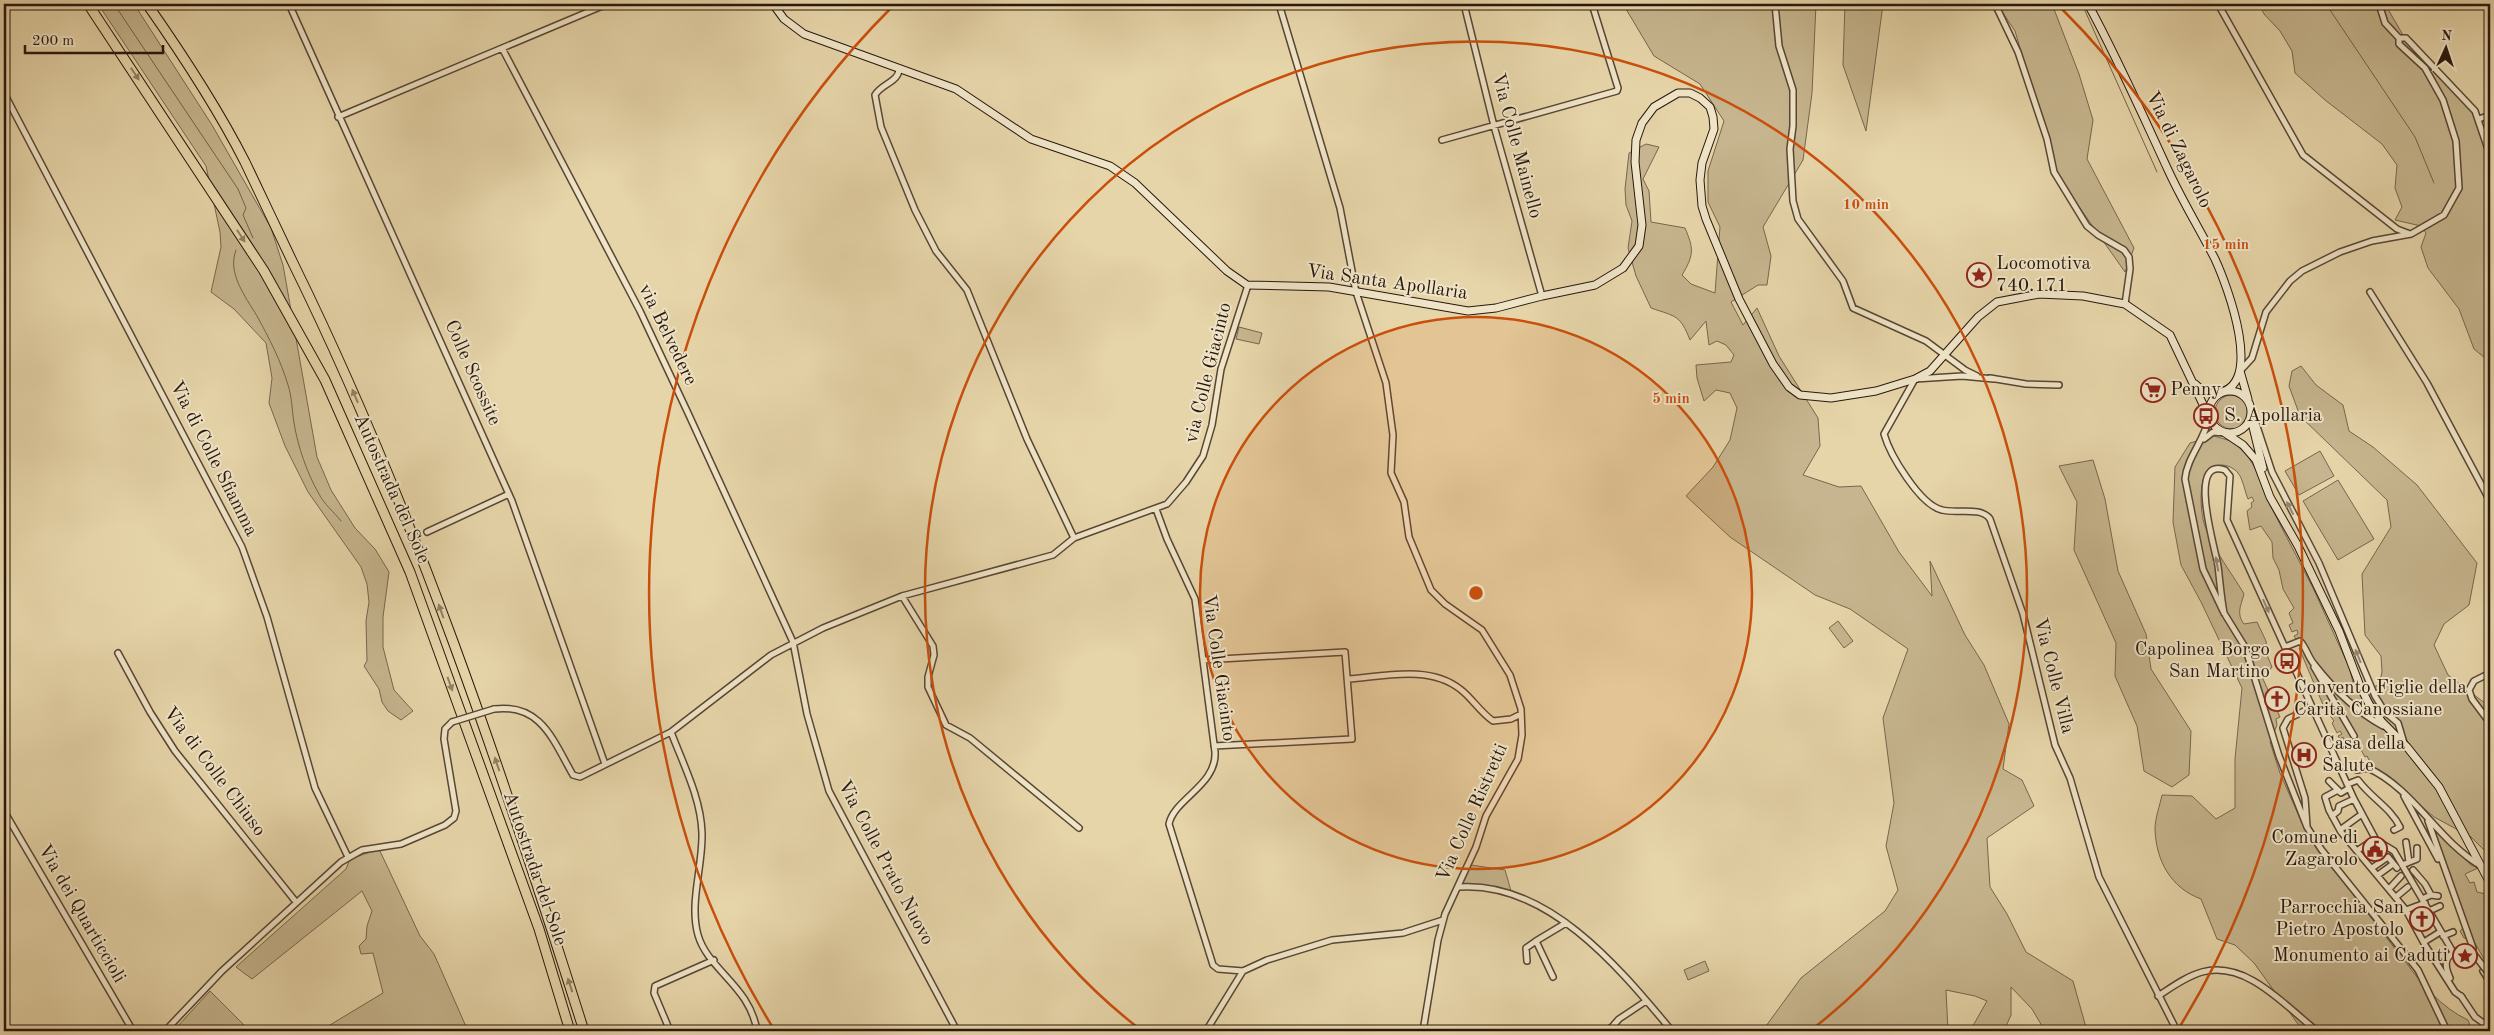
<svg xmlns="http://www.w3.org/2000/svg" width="2494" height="1035" font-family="'Old Standard TT',serif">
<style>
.green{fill:#c6b58e;stroke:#77664e}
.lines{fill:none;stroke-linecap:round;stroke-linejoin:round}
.stream{stroke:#73624b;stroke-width:1}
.street-casing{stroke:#584634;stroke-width:8}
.secondary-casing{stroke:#28170d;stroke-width:9}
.highway-casing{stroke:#28170d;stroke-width:11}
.street{stroke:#efe4c7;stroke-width:5}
.secondary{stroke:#efe4c7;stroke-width:7}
.highway{stroke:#e6d5a9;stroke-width:9}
.street-bridge-casing{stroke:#584634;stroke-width:8;stroke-linecap:butt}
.street-bridge{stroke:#efe4c7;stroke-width:5}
.oneway{fill:#908063}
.oneway2{fill:#958873}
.ring{fill:none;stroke:#cb4f0c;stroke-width:2.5}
.labels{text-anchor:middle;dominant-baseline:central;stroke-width:4;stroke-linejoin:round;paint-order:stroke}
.street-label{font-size:19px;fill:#28170d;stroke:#efe4c7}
.poi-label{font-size:19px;fill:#28170d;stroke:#efe4c7;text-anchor:start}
.centre{fill:#cb4f0c;stroke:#efe4c7;stroke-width:2.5}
.ring-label{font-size:15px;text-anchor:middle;font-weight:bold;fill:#cb4f0c;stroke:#efe4c7;stroke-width:4;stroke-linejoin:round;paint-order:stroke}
</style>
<rect width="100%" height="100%" fill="#e6d5a9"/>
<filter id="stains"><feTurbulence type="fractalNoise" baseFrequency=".004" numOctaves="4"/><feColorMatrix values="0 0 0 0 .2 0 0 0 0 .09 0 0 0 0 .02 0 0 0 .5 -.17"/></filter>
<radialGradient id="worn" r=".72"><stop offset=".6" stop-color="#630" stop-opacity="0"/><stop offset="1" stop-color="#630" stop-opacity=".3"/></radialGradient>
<!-- green -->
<path class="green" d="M98,4h36l78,121 59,103 12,37 34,192 14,33 24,38 20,21 14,23 -6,45v30l11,43 19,21 -12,9 -13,-9 -6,-9 -3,-13 -15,-23 3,-5 -1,-40 3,-19 -2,-18 -6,-17 -53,-75 -23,-46 -16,-43 3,-25 -6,-35 -32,-34 -23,-17 10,-45 -1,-15 -14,-66z
M1623,4h193l-4,89 -9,67 -40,67 8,29 -4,29h-9l-27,17 12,23 14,-17 22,48 39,62 2,28 -17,29 36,12 22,-1 38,66 33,44 -2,-35 35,74 19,30 25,59 -6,45 19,11 12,26 -47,32 3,49 17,27 19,38 47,29 14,50h-42l-13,-22 -21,-22v28l-7,16h-34l17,-30 -12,-5 -29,-6 2,41h-176l-6,-5 35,-48 84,-67 13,-21 -12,-44 8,-43 -11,-85 25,-69 -58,-40 -35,-14 -85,-58 -44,-41 27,-29 17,-27 7,-32 -7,-15 -14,-3 -12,11 -7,-23 -1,-13 35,-3 3,-7 -8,-10 -9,-4 -8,4 -3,-24 -16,19c-10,-25 -13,-23 -39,-32l-15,-32 -8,-28 4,-27 -6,-16 -1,-16 4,-36 17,-9 13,3 -16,32 6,12 2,31 34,6c9,21 9,27 -3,47l9,9 24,9 5,-66 -12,-25v-31l16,-50 -24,-37 -46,-28z
M1845,4h38l-17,127 -23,-66z
M1997,4h55l27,70 14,46 -6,39 47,89 -9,24 -67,-95 -43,-146z
M2259,4h126l18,31 34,40 15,11 22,29 16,47v200l-16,-13 -15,-40 -31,-41 -7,-21 5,-14 -5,-7 -26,-6 7,-13 -7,-19 2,-23 -15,-21 -57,-44 -30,-27 -3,-22 -12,-20 -16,-17z
M1239,327l23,6 -3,11 -23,-5z
M2301,366l15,19 27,20 6,26 24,16 44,38 60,78 -8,42 -25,19 -10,21 14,30 42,32v149l-19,-19 -37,-20 -51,-44 -15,-7 -1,-3 3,-1 -3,-6 -2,1 -10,-18 -9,5 -3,-7 -3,2 -2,-3 4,-2 -2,-3 -3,2 -5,-10 2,-2 -10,-14 -25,-59 2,-1 -7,-11 4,-2 -1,-4 -5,2 -3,-7 4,-2 -4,-10 5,-5 -11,-19 -4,-19 -6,-12 -1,-16 -11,-16 -11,4 -3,-19 5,-4 -1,-4 3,-2 -2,-4 -4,2c-3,-7 -5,-20 -10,-26 -3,-4 -10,-8 -16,-8 -25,0 -22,38 -19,54 5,24 29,54 41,75 -3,11 -8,20 0,30l13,-2 9,19 1,14 5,12 -9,12 17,38 -4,2 1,6 -7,17 10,31 22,50 12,21 82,106 9,8v3c16,23 37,47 63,59l4,11h-169l-49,-68 -19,-18 -18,-6 -16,-40c-30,-11 -45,-38 -46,-70 0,-11 5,-24 7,-34l30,1 24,23 19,-11v-49l7,-71 -41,-86 -20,-37 -8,-43 2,-55 15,-24 24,-7 17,5 16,13 9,16 14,35 43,83 36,79 5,19 5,6 20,-7 3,-13 -1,-16 -16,-21 -3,-61 29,-47 -4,-27 -87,-84 -11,-30 3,-15z
M2215 412a17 17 0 1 1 34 0a17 17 0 1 1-34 0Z
M2320,451l14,25 -35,19 -14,-24z
M2093,460l12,39 13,72 28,63 5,35 40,62 -2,44 -17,12 -28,-16 -7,-45 -22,-50 1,-33 -42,-93 3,-48 -18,-36z
M2338,480l36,59 -36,21 -35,-59z
M1838,621l15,20 -9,7 -15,-20z
M2433,828l38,37 7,3 -13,6 5,9 4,-1 3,10 13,3v74l-17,-29 -9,-2 -4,-7 7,-7 -2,-7z
M379,849l41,87 14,18 34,77h-148l63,-38 -10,-40 -12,1 -2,-8 7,-7 1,-13 5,-15 -10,-20 -110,88 -16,-12 110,-98 4,-10z
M1471,865l34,5 6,21 -49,-8z
M1705,961l4,10 -21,9 -4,-10z
M210,991l38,38 -3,2h-65l-3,-4z"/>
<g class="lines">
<!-- stream -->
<path class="stream" d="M114,4l124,185 8,19 -3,7 10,23
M2082,4l75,168
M2326,4l89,133 19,46
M236,250c-9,23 9,46 21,66 12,22 24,45 31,69 4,12 4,26 6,38 4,24 13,50 25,71 5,10 15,18 22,27"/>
<defs>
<path id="street" d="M289,4l223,497 93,263
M1279,4l61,204 16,84 30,91 7,52 -2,38 13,29 5,35 22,53 14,14 37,26 28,45 11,34 1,26 -4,24 -32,57 -10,31 -31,67 -7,26 -15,91
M1464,4l30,122 48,170
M1775,4l4,42 14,44v36l-3,23 3,52 5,18 45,62 10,27 73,33 39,29 12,6
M1995,4l23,48 29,87 7,33 33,54 11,9 26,15 5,7 1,12 -5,35
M2218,4l85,151 94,74 13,5
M2379,4l6,19 14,15
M502,48l138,263 48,102 105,229 14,72 22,77 128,240
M899,70c-1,12 -18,14 -24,25l6,32 34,83 21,41 31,39 60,149 47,99
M4,93l238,454 25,70 48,171 33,69
M338,117l269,-113
M2479,119l11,-4
M1442,140l175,-49 1,-3 -26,-84
M2370,292l57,91 63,118
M2240,371l12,-13 14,-46 24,-31 12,-10 38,-19 32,-11 39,-7 33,-19 15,-27 -3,-47 -13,-41 -18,-32 -26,-24v-6h7l69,73 15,44
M1990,378l36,6 33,1
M1994,379l-32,-3 -47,3 -31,55c6,21 36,71 58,76 14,4 39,-4 48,9l33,95 32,131 15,33 29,99 78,154
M2251,408l21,64 47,91 56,133 10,16 13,11 6,20
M2209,417c-4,23 -22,40 -24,62l18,90 21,44 21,34 34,109 28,71 14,22 97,121 29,61
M2204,439l9,-7 12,1
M1156,509l11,30 28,60 20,153c2,33 -41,47 -46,72l44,141 5,4 25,2 24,-11 65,-20 71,-7 40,-13
M427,532l82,-38
M902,596l31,50 1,9 -6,22v10l18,38 24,13 109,90
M2224,613c-3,-16 -4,-31 -6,-47 -2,-15 -32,-110 7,-96l5,6 -3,44 127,279 22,41 18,11 59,101
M2285,647l15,-6c6,6 8,16 14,23 18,23 43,48 69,62
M118,653l32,59 25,39 121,151
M1203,660l142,-8 7,87 -138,7
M2314,667l40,69
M2490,673l-16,8 -5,9 3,9 18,24
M1349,679c36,-3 81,-14 111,10 12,9 20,23 33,32l18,-2 10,-5
M494,709c47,-6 59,31 79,66l7,2 91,-45 100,-77 52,-27 79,-32 151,-41 21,-17 93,-34 19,-22 17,-26 9,-31 9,-56 27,-84
M671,732c12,32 30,66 31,101 1,33 -13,70 -4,102 10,35 52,51 59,96
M2340,769l10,-4 7,5 11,-2c46,21 70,73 113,98
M2329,781l12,12 8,-5
M2348,784l10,-4c13,18 33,28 42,47l-6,3
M2338,790l-13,7 4,13 12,22 65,78 19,35 30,47 7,5
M2404,796l34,63
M4,811l129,220
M2332,816l6,-5 1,-5 15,-7
M2428,821l45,127
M2307,826l-2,-28 -22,-70 5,-9 24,-12
M2340,830l22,-16
M2406,842l3,20
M2358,850l17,-11
M2402,865l15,-6v-11
M2372,868l16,-11 9,11
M2413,870l12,14 6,11
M2378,875l15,-11
M1459,887c90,-6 161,82 213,144
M2389,889l12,-13
M2396,897l12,-10
M2422,899l9,-4 7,1
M2406,910l19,-7
M2429,911l11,-5
M2443,936l10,-4
M2424,942l16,-10
M1527,961l-1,-13 10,-7
M2483,971l7,11
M1553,977l-17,-36 30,-18
M2450,978c-7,-15 -5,-26 13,-27
M2158,996c14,-9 29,-20 44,-24 45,-12 84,35 115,59
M2461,996l14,21 14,10
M165,1031l57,-60 119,-109 21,-12 39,-6 44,-19 9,-7 2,-7 -12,-72 1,-10 7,-7
M670,1031l-16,-38 1,-7 59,-26
M1206,1031l37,-60
M1605,1031l7,-4 7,-8 27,-18"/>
<path id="secondary" d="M773,4l11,15 20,15 152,55 75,50 79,27 25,17 92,88 20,14 82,2 139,24 28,-3 46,-12 53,-11 28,-17 16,-22 3,-21 -7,-63 1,-22 6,-17 12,-16 24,-14h12l10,5 10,9 3,10 1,12 -12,34 -2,17 2,26 4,13 33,80 34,65 16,23 11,8 31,3 45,-7 39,-12 15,-8 48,-54 19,-15 42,-8 44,2 42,8 45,31 39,82
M2088,4c30,55 55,112 81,168 14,30 31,58 46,87 12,26 52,131 0,134 -8,1 -14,-3 -20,-9
M2240,371l8,28
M2209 412a21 21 0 1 1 42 0a21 21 0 1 1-42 0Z
M2251,419l12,49
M2225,433l18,12 13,15 14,37 28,49 41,85 21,55 9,18 13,18 25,25 32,40 51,96"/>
<path id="highway" d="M88,4l176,267 61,109 85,192 129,357 31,102
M147,4c35,50 70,103 98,158 16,33 32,68 48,101 121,246 209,508 291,768"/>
</defs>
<!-- street casing -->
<use href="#street" class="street-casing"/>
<!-- secondary casing -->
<use href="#secondary" class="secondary-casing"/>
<!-- highway casing -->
<use href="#highway" class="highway-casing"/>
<!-- street -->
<use href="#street" class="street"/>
<!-- secondary -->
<use href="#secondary" class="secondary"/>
<!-- highway -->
<use href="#highway" class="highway"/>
<defs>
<path id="street-bridge" d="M452,722l42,-13
M2463,951l10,2 17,22"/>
</defs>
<!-- street-bridge casing -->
<use href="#street-bridge" class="street-bridge-casing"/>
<!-- street-bridge -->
<use href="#street-bridge" class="street-bridge"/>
</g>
<!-- one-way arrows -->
<defs><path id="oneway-solid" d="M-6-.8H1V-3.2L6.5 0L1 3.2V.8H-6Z" transform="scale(1.25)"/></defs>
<g class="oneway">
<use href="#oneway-solid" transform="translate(135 74) rotate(56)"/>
<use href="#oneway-solid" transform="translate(241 236) rotate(57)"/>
<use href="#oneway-solid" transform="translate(355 396) rotate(-113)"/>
<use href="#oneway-solid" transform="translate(441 611) rotate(-110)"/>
<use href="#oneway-solid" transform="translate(450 684) rotate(70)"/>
<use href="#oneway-solid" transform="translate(497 764) rotate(-109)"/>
<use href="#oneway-solid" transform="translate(570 985) rotate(-108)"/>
</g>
<g class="oneway2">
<use href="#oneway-solid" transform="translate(2290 508) rotate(-117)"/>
<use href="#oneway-solid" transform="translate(2217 564) rotate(-100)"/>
<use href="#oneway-solid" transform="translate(2266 606) rotate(66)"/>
<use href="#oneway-solid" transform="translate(2358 656) rotate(-112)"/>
</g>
<!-- distance rings -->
<circle cx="1476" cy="593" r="276" fill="#cb4f0c" fill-opacity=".12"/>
<g class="ring">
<circle cx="1476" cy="593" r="276"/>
<path d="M1141 1030A551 551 0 1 1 1811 1030"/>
<path d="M775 1031A827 827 0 0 1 891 8M2061 8A827 827 0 0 1 2177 1031"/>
</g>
<!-- icons -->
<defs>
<symbol id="sight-ring" viewBox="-11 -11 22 22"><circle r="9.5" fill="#efe4c7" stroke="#8f2418" stroke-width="1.5"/><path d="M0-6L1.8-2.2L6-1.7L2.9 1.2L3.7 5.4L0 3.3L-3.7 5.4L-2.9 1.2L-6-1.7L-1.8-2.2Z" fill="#8f2418"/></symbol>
<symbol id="supermarket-ring" viewBox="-11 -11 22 22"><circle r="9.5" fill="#efe4c7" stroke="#8f2418" stroke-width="1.5"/><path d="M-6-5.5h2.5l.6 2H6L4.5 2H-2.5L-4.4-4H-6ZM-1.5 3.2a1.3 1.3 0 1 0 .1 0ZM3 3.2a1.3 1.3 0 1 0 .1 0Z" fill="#8f2418"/></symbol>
<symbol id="bus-ring" viewBox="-11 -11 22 22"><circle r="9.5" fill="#efe4c7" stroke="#8f2418" stroke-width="1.5"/><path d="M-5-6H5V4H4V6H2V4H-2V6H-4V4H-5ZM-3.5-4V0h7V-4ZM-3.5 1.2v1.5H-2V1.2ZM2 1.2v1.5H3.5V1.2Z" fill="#8f2418"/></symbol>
<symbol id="church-ring" viewBox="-11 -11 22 22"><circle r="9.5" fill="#efe4c7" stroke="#8f2418" stroke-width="1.5"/><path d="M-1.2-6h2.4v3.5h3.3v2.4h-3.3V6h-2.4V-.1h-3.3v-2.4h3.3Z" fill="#8f2418"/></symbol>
<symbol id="hospital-ring" viewBox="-11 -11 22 22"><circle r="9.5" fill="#efe4c7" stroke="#8f2418" stroke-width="1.5"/><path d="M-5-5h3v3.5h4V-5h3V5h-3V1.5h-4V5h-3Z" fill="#8f2418"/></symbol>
<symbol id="civic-ring" viewBox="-11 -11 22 22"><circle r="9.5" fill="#efe4c7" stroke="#8f2418" stroke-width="1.5"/><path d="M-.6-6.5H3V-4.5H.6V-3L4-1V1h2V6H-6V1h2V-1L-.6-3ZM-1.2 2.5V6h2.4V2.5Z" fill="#8f2418"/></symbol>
</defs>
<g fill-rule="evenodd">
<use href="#sight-ring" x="1965" y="261" width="28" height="28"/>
<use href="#supermarket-ring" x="2139" y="376" width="28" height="28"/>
<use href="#bus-ring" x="2192" y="402" width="28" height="28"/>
<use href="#bus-ring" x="2273" y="647" width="28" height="28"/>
<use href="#church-ring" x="2263" y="685" width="28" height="28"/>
<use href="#hospital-ring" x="2290" y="741" width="28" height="28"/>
<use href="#civic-ring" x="2361" y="835" width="28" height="28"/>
<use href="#church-ring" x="2408" y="905" width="28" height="28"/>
<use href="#sight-ring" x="2451" y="942" width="28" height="28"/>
</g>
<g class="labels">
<!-- street labels -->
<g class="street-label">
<text transform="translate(1516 146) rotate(75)">Via Colle Mainello</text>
<text transform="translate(2178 150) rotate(64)">Via di Zagarolo</text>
<text transform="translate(1387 283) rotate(8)">Via Santa Apollaria</text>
<text transform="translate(667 335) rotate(64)">via Belvedere</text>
<text transform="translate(472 373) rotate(66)">Colle Scossite</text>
<text transform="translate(1209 373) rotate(-76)">via Colle Giacinto</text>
<text transform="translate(213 459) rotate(63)">Via di Colle Sfiamma</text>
<text transform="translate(391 489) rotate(66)">Autostrada del Sole</text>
<text transform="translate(1218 668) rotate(82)">Via Colle Giacinto</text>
<text transform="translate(2053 676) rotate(76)">Via Colle Villa</text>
<text transform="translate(214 772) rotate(53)">Via di Colle Chiuso</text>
<text transform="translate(1473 813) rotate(-66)">Via Colle Ristretti</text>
<text transform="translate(885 863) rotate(62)">Via Colle Prato Nuovo</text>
<text transform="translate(534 869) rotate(71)">Autostrada del Sole</text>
<text transform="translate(81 914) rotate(60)">Via dei Quarticcioli</text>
</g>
<!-- poi labels -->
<g class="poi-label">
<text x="1996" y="264">Locomotiva<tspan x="1996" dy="22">740.171</tspan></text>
<text x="2170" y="390">Penny</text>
<text x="2224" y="416">S. Apollaria</text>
<text x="2270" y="650" text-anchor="end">Capolinea Borgo<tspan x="2270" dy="22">San Martino</tspan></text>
<text x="2294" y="688">Convento Figlie della<tspan x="2294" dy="22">Carità Canossiane</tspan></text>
<text x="2322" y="744">Casa della<tspan x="2322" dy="22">Salute</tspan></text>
<text x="2358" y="838" text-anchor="end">Comune di<tspan x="2358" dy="22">Zagarolo</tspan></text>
<text x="2404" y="908" text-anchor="end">Parrocchia San<tspan x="2404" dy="22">Pietro Apostolo</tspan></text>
<text x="2448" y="956" text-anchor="end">Monumento ai Caduti</text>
</g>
</g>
<circle cx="1476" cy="593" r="8" class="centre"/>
<g class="ring-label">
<text x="1866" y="209">10 min</text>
<text x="2226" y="249">15 min</text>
<text x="1671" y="403">5 min</text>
</g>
<!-- margin -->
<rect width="2494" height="1035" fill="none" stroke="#e6d5a9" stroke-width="20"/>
<rect x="5" y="5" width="2484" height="1025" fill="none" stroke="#28170d" stroke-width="2.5"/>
<rect x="10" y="10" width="2474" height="1015" fill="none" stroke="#28170d"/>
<!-- north arrow -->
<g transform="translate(2446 48) rotate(3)" stroke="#efe4c7" stroke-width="4" paint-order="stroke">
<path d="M0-4L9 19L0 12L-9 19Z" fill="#28170d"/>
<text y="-8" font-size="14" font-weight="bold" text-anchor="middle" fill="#28170d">N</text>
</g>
<!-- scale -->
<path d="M25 45v8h138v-8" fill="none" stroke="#28170d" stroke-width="2.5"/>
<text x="32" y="45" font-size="15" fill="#28170d" stroke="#efe4c7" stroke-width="4" paint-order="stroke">200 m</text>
<rect width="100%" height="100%" filter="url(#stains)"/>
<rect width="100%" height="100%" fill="url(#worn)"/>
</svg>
